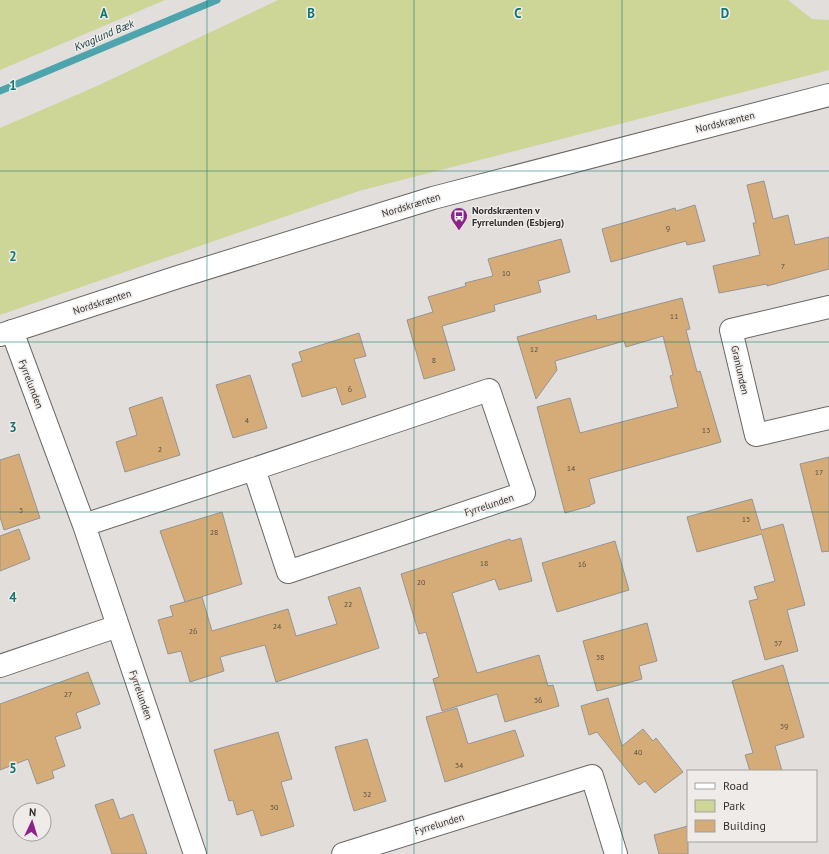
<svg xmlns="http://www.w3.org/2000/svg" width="829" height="854" font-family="'PT Sans',sans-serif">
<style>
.green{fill:#ced697}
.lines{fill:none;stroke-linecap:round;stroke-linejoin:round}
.stream{stroke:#4da4ac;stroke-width:7}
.building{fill:#d5ac78;stroke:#969492}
.minor-casing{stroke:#6a6765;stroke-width:24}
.tertiary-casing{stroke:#6a6765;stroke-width:24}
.minor{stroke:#fff;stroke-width:22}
.tertiary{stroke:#fff;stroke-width:22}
.grid{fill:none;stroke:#0f766e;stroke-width:1;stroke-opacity:0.55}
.labels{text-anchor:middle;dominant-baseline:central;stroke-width:3;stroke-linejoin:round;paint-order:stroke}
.number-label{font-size:8px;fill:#5c5144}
.street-label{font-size:10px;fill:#343332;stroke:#efebe9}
.poi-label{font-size:10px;font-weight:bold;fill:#343332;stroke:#efebe9;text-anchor:start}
.water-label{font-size:11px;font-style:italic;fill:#1f474b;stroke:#efebe9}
.grid-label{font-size:13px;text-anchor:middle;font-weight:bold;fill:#0f766e;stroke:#efebe9;stroke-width:3;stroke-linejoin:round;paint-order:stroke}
</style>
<rect width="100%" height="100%" fill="#e1dedc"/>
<!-- green -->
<path class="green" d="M0,0h165l-165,70z
M278,0h510l24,19 17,1v50l-470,121 -359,124v-187l97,-42z"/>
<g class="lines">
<!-- stream -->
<path class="stream" d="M0,91l217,-91"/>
</g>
<!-- building -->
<path class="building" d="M764,181l9,38 15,-4 7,30 34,-8v32l-62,17v-2l-48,9 -6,-27 47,-11 -7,-32h3l-9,-38z
M695,205l10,36 -18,4 -1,-4 -75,21 -9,-33 73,-21 1,3z
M561,239l9,33 -32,9 3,11 -47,13 1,6 -53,15 13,44 -31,9 -17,-59 26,-8 -5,-15 38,-11 -1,-3 28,-7 -5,-17z
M682,298l8,31 -4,1 11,42 3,-1 21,71 -132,37 6,24 -5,2v1l-25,7 -28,-106 33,-9 10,35 98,-26 -8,-31 3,-1 -10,-39 -37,11 -2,-6 -69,20 2,9 -21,29 -19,-62 79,-22 1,5z
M359,333l7,23 -12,3 12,38 -24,8 -6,-18 -34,10 -10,-33 10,-3 -3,-9z
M250,375l17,53 -34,10 -17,-53z
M162,397l18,58 -55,17 -9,-30 21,-7 -8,-27z
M19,454l21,64 -36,12 -4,-13v-57z
M829,457v94l-7,1 -22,-88z
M752,499l9,31 22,-6 22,81 -18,5 11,41 -33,9 -16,-59 9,-2 -4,-12 21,-6 -13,-47 -65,18 -10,-35z
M222,512l20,72 -57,18 -25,-71z
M19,529l11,30 -30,12v-35z
M521,538l11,43 -33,9 -4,-11 -43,14 25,80 62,-18 9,31 5,-1 6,21 -54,16 -8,-28 -55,17 -9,-32 6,-2 -13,-45 -7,2 -18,-60 109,-35 1,2z
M615,541l14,49 -72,22 -15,-49z
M360,587l19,61 -103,34 -11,-37 -45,12 4,14 -34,11 -9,-31 -13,3 -10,-34 15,-4 -3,-10 32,-9 10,34 76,-22 8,27 41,-12 -9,-27z
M647,623l10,38 -18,5 3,13 -45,12 -14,-50z
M783,665l21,72 -29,9 7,25h-32l-5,-16 8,-2 -21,-72z
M88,672l12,32 -24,9 5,15 -26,9 10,29 -13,5 2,7 -17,6 -9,-25 -28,11v-66z
M608,698l14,48 21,-17 10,12 3,-3 27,34 -28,21 -10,-12 -6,4 -42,-53 -8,3 -8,-29z
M457,708l11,36 47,-14 9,26 -79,26 -19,-65z
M278,732l14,47 -11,3 13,44 -33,10 -8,-26 -16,5 -4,-15 -4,1 -15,-51z
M367,739l19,62 -32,10 -19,-64z
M113,799l7,20 13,-5 14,40h-35l-17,-49z
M688,826v28h-29l-5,-19z"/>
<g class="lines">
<defs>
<path id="minor" d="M829,307l-98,23 25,105 73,-17
M12,331l72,194 111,329
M84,525l170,-56 34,103 236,-79 -35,-103 -235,79
M0,666l118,-40
M343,854l249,-78 24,78"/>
<path id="tertiary" d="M0,335l178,-58 255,-79 396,-103"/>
</defs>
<!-- minor casing -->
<use href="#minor" class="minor-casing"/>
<!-- tertiary casing -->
<use href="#tertiary" class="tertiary-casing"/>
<!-- minor -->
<use href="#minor" class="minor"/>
<!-- tertiary -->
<use href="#tertiary" class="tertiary"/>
</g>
<!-- grid -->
<path class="grid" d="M207,0v854M414,0v854M622,0v854M0,171h829M0,342h829M0,512h829M0,683h829"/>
<!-- icons -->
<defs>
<symbol id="bus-pin" viewBox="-11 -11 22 30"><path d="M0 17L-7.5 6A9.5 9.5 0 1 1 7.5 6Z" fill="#8d2388" stroke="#efebe9"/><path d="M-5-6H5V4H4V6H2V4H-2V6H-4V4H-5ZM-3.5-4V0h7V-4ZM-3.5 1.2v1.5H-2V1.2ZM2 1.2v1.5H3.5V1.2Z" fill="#fff"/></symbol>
</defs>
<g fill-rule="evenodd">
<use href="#bus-pin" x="449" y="206" width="20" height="27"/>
</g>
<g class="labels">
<!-- number labels -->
<g class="number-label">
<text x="668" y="228">9</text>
<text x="783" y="266">7</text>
<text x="506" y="273">10</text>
<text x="674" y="316">11</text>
<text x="534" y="349">12</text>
<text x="434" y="360">8</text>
<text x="350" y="389">6</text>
<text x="247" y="420">4</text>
<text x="706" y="430">13</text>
<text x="160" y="449">2</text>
<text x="571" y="468">14</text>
<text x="819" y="472">17</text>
<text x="21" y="510">3</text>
<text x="746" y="519">15</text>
<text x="214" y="532">28</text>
<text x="484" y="563">18</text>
<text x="582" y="564">16</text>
<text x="421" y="582">20</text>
<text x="348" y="604">22</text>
<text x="277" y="626">24</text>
<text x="193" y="631">26</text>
<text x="778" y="643">37</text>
<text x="600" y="657">38</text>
<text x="68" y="694">27</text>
<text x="538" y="700">36</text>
<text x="784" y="726">39</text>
<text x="638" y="752">40</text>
<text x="459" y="765">34</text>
<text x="367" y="794">32</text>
<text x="274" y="807">30</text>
</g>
<!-- street labels -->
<g class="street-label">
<text transform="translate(725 122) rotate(-14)">Nordskrænten</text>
<text transform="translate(411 205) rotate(-17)">Nordskrænten</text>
<text transform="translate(102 302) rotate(-18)">Nordskrænten</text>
<text transform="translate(740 370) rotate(77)">Granlunden</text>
<text transform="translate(31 384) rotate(69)">Fyrrelunden</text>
<text transform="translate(489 505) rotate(-18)">Fyrrelunden</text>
<text transform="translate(141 695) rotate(71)">Fyrrelunden</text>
<text transform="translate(439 824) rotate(-17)">Fyrrelunden</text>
</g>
<!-- poi labels -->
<g class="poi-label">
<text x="472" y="210">Nordskrænten v<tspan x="472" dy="12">Fyrrelunden (Esbjerg)</tspan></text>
</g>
<!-- water labels -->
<g class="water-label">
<text transform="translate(104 35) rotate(-23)">Kvaglund Bæk</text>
</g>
</g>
<g class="grid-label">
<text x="104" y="18">A</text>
<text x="311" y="18">B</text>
<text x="518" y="18">C</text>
<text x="725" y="18">D</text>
<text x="13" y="90">1</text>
<text x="13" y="261">2</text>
<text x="13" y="432">3</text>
<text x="13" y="602">4</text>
<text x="13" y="773">5</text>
</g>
<!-- legend -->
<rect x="687" y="770" width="130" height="72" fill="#efebe9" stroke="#a4a1a0"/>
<rect x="695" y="783" width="20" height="6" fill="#ffffff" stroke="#a4a1a0"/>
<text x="723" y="790" font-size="12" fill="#343332">Road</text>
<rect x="695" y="800" width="20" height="12" fill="#ced697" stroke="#a4a1a0"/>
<text x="723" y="810" font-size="12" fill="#343332">Park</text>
<rect x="695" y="820" width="20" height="12" fill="#d5ac78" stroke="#a4a1a0"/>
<text x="723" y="830" font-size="12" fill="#343332">Building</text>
<!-- north arrow -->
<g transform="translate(32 822) rotate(4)"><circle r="19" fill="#efebe9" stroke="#a4a1a0"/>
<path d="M0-3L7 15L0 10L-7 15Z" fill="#8d2388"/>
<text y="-6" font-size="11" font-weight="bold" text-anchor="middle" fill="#343332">N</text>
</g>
</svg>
